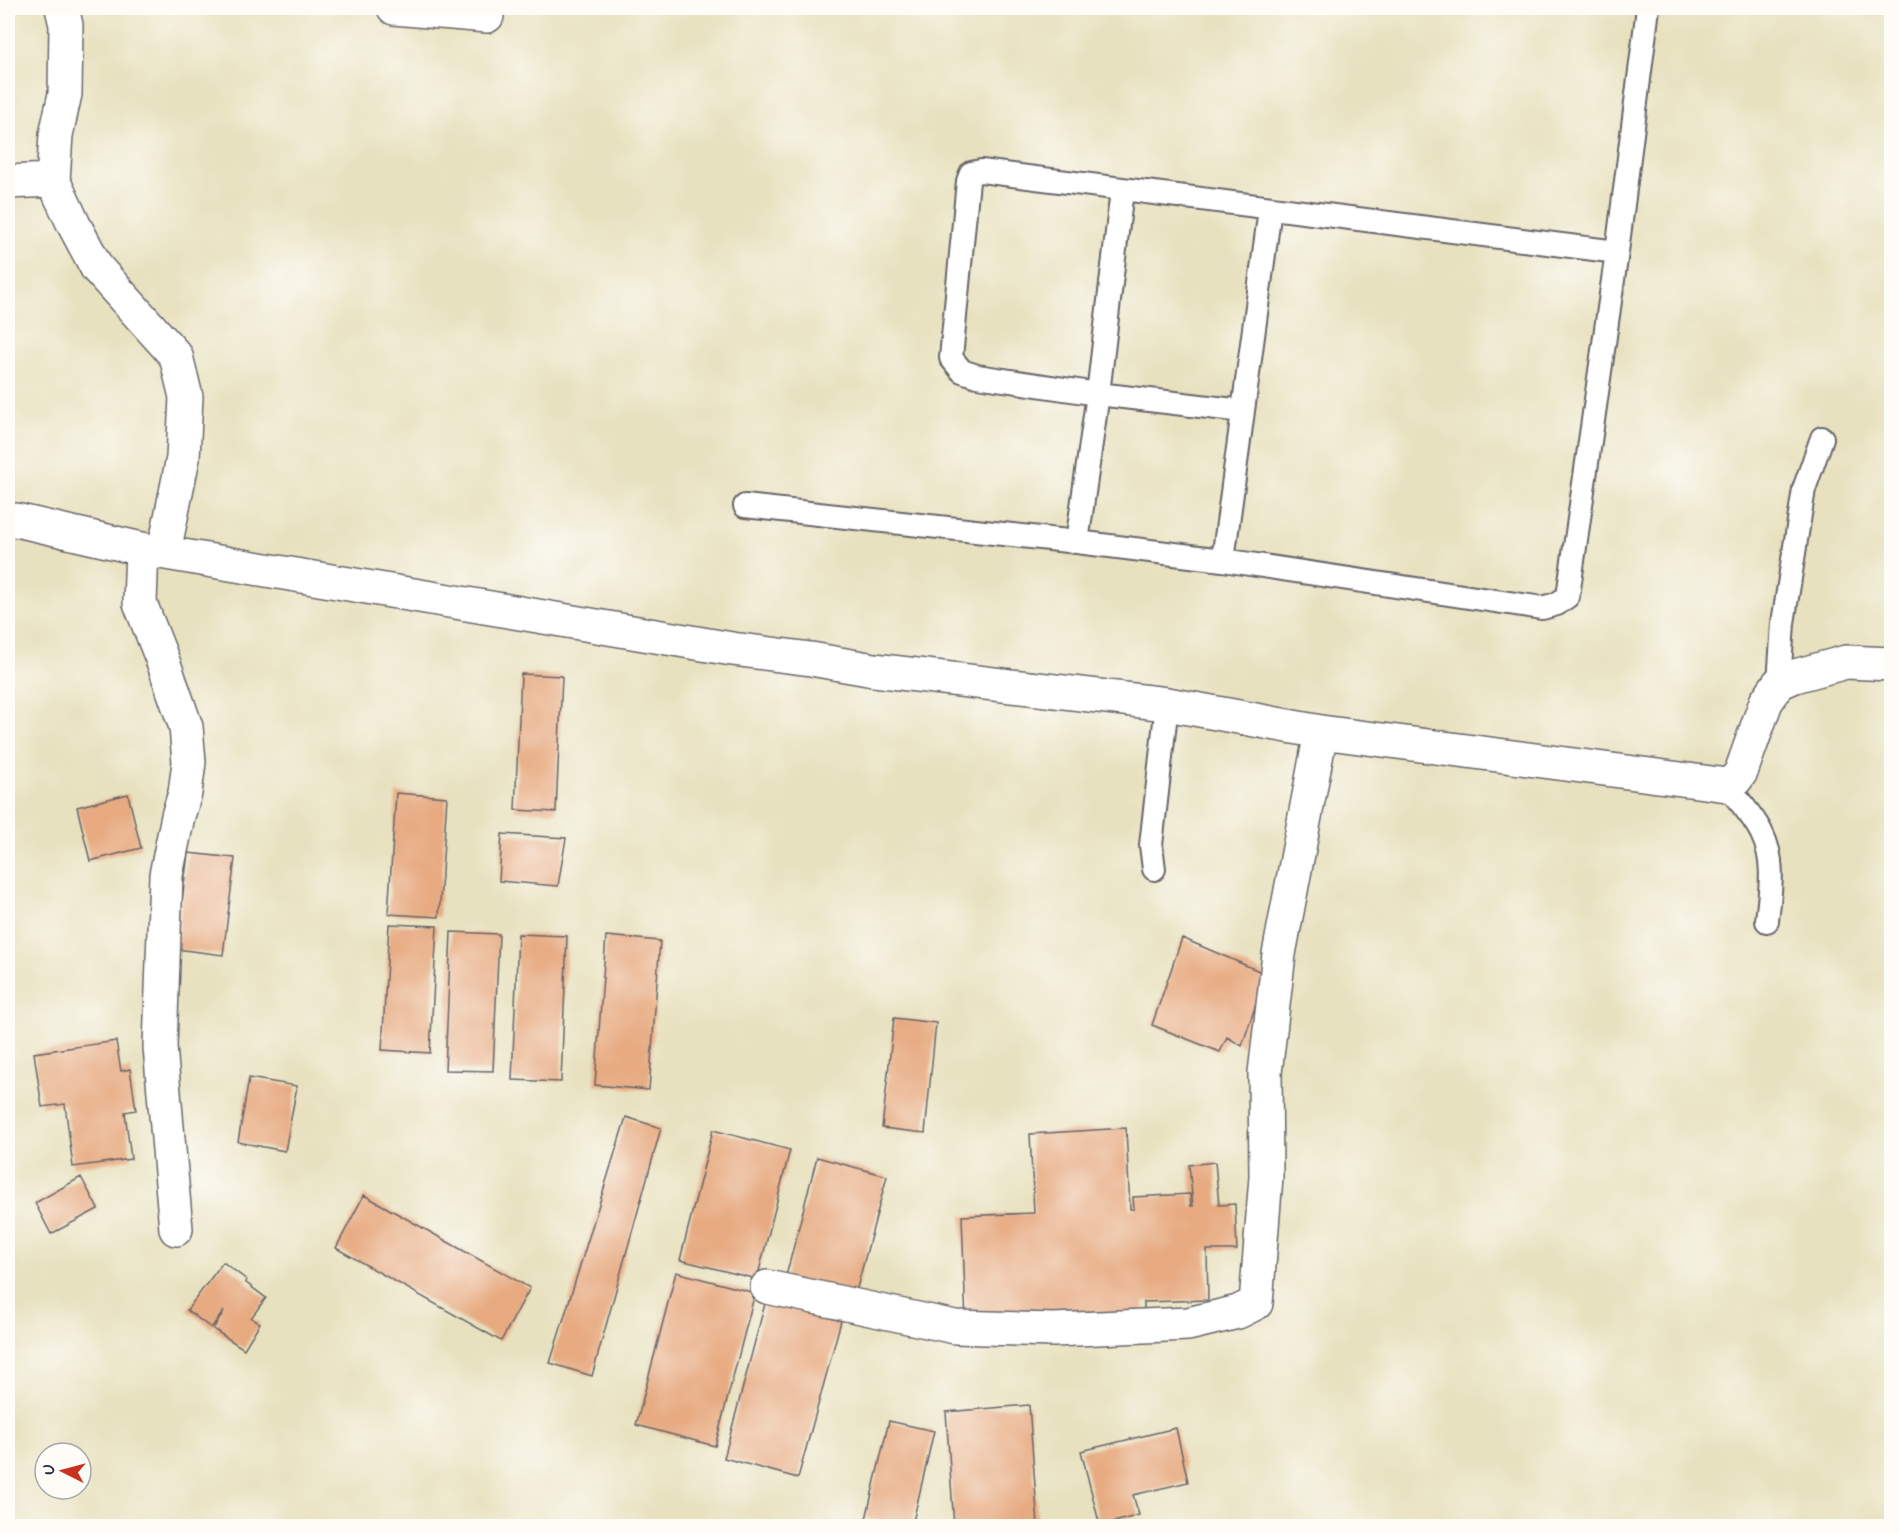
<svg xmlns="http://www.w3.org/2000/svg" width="1899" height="1534" font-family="Mynerve,sans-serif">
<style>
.building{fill:#e7aa81}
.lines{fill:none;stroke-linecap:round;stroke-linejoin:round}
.lane-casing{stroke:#676569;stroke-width:26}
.street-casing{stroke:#676569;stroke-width:36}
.lane{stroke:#fff;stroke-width:22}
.street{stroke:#fff;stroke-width:33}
</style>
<rect width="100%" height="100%" fill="#fdfcf7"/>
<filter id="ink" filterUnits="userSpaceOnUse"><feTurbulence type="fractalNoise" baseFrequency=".0167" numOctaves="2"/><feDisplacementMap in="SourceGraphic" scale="12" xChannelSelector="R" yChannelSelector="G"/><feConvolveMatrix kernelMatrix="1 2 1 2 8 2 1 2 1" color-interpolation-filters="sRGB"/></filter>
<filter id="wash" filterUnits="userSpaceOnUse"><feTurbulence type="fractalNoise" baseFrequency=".008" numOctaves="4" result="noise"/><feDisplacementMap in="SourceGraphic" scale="24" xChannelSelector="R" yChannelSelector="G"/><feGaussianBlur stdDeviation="1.35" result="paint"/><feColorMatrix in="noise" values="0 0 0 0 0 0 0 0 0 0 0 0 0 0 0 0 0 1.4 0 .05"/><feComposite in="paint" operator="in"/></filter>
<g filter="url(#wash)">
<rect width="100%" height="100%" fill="#e8e1bf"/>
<g id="blocks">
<!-- building -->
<path class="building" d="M521,674l41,2 -6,136 -41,-2z
M396,793l51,4 -8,120 -51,-3z
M128,794l13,54 -51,13 -13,-54z
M502,834l64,4 -8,48 -59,-5z
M188,853l47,5 -12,97 -47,-6z
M389,924l48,2 -7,127 -48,-3z
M451,932l48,2 -6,137 -48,-1z
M518,934l49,2 -6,146 -49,-2z
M606,936l54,5 -11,149 -54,-5z
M1182,938l84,36 -24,72 -15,-9 -7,15 -68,-27z
M894,1018l42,5 -11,110 -43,-5z
M116,1041l5,30 9,-2 6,41 -11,2 6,47 -58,8 -8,-63 -23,3 -8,-54z
M249,1078l48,8 -12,65 -47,-9z
M626,1117l35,11 -69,248 -42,-13z
M1126,1128l4,81h4l-1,-12 57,-3 1,12h2l-4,-41 26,-3 4,43 16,-1 2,46h-30l1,50 -64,2v15l-178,6 -4,-107 72,-3 -4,-79z
M713,1130l77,20 -33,129 -77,-19z
M817,1157l70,19 -33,123 -69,-19z
M81,1177l17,32 -47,25 -16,-31z
M364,1195l166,93 -29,53 -165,-93z
M223,1262l24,18 -2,2 21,16 -15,20 9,5 -16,26 -31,-20 11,-18 -13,17 -24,-18z
M676,1272l79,21 -40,153 -79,-21z
M766,1300l75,21 -43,157 -74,-20z
M1029,1405l9,121h-84l-8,-114z
M889,1421l45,10 -22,95h-12l-34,-7z
M1176,1428l12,54 -55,13 6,20 -39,11 -19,-75z"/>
</g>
</g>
<g filter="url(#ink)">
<use href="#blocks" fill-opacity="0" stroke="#676569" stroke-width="1.5"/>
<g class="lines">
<defs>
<path id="lane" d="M1243,411l27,-202
M745,506l332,36 146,18 319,48 15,-4 11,-8 49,-344 31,-244
M1077,542l21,-148 24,-204
M1223,560l20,-149 -145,-17 -121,-18 -15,-5 -11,-13 17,-177 3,-8 10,-2 636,81
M1779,683l4,-60 21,-134 18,-51
M1727,785c11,16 27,31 35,49 14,28 8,57 5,87
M1154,869l-3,-24 16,-141"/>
<path id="street" d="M62,8l4,17 -1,69 -9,41 -3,45 21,45 23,43 79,88 10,41 -3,61 -19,94
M394,8l93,8
M8,182l45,-2
M8,521l8,-1 126,29 590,100 79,10 63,11 293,34 154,28 406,53 9,-6 5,-7 25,-70 13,-19 16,-7 51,-14 46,2
M142,549l-2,54 24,61 22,63 3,35 -4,31 -7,23 -12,59 -6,172 16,182
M767,1287l188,40 99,3 134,-6 50,-12 18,-9 10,-126 -1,-104 14,-119 42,-222"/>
</defs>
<!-- lane casing -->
<use href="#lane" class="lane-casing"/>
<!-- street casing -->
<use href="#street" class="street-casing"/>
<!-- lane -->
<use href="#lane" class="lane"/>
<!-- street -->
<use href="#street" class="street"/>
</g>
</g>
<!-- margin -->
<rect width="1899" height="1534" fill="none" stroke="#fdfcf7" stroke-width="30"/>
<!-- north arrow -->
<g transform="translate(63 1471) rotate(276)"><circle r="28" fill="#fdfcf7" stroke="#a5a5ac" stroke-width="1.5"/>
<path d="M0-4.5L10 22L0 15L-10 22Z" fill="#c8321e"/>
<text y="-9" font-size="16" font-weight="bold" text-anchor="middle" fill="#22223b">U</text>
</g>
</svg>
